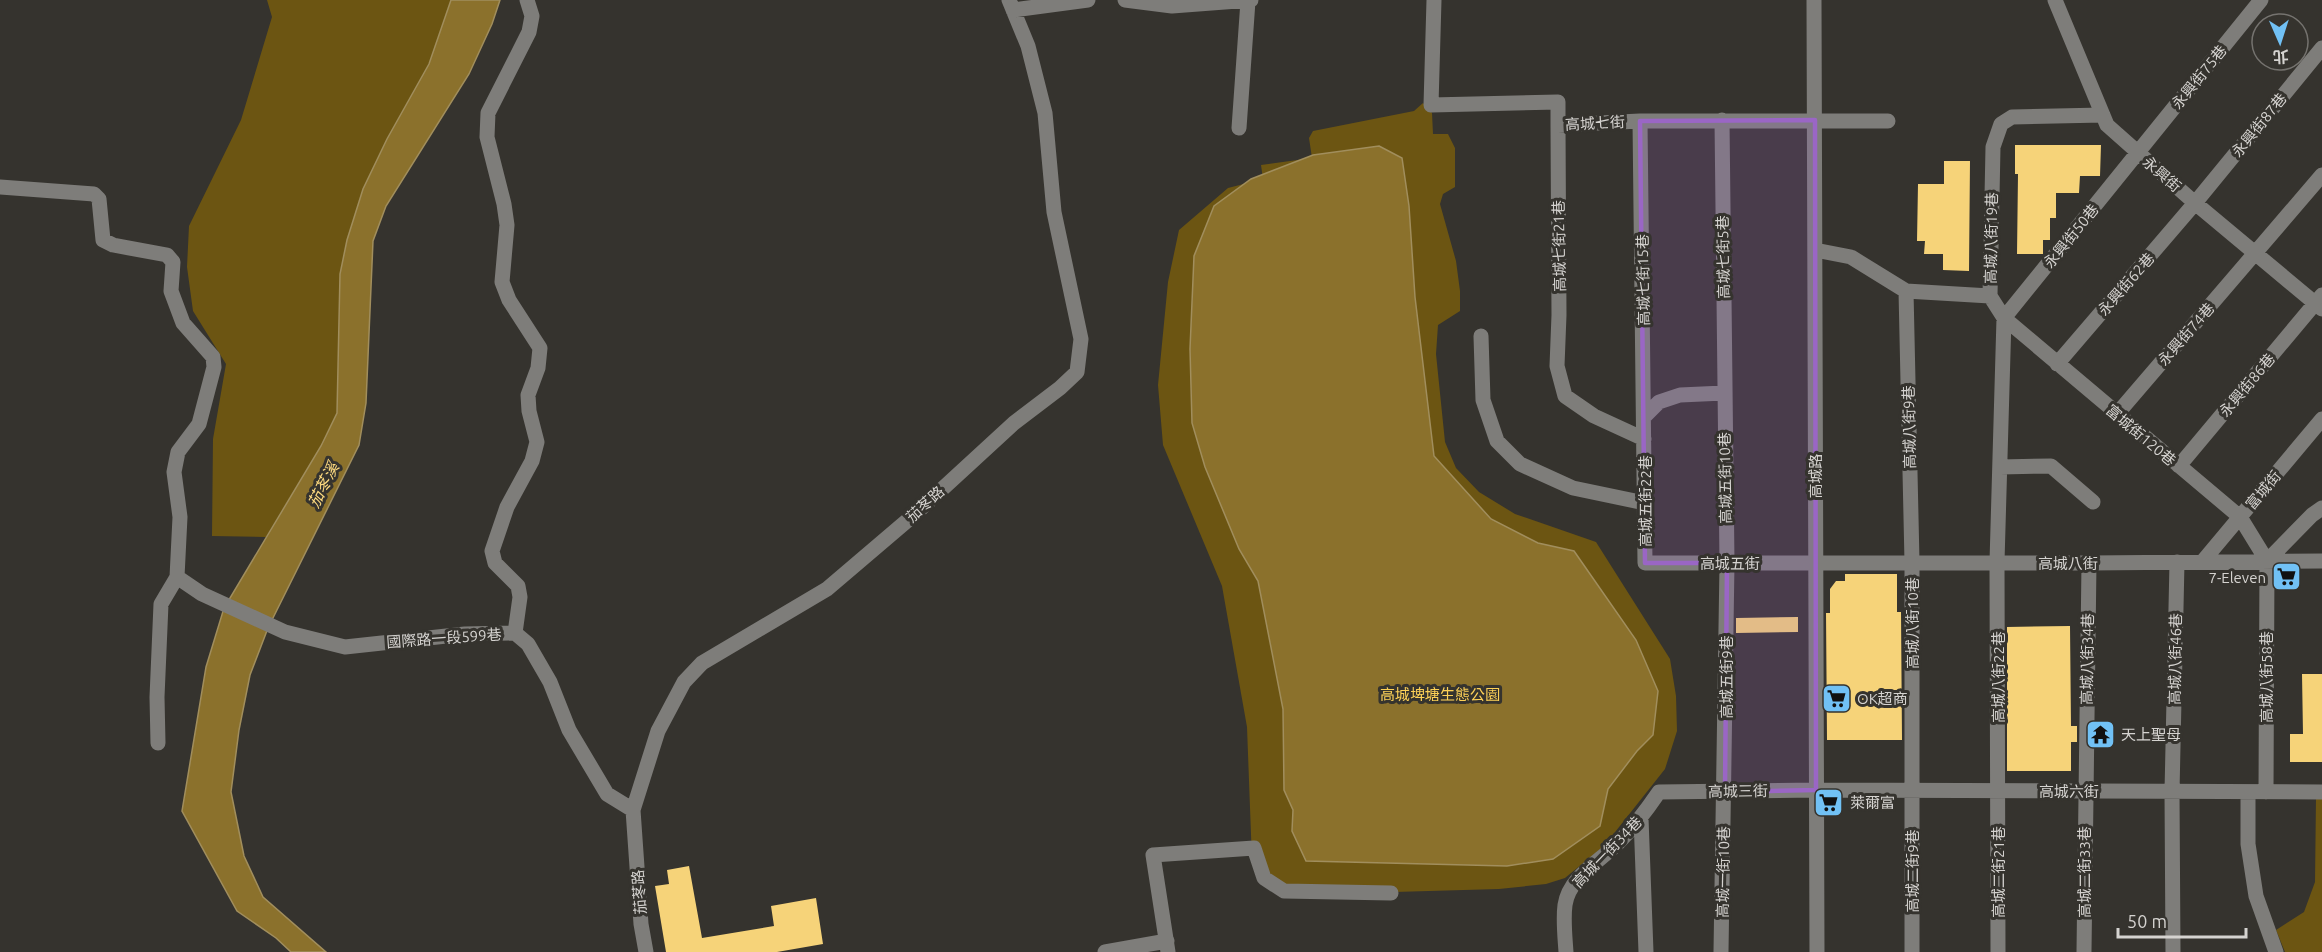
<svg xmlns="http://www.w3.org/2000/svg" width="2322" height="952" font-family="Ubuntu,'Noto Sans TC',sans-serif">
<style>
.green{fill:#6c5512}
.water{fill:#8b712c;stroke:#a18e5d;stroke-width:1.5}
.building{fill:#f6d379}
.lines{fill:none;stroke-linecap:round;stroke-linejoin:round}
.minor{stroke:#7e7d7a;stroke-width:15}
.marked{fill:#9a66c5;fill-opacity:0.2;stroke:#9a66c5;stroke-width:4.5;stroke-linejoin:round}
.labels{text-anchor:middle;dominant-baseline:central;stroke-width:6;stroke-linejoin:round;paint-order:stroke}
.street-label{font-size:15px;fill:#d5d3d0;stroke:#35332e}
.poi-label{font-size:15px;fill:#d5d3d0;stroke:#35332e;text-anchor:start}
.park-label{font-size:15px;fill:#fdd157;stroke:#35332e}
.water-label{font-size:16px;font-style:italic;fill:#fdda7f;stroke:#35332e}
</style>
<rect width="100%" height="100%" fill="#35332e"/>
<!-- green -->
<path class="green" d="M267,0h184l-22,64 -42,75 -24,50 -16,51 -7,34 -3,139 -16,33 -55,91 -54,-1 1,-97 13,-75 -33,-53 -6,-44 2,-41 52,-106 31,-103z
M1423,103l9,10 1,21h15l7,14v39l-12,7 -3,10 16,57 4,30v20l-22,14 -2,29 9,88 11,26 23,24 36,22 81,28 74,117 6,37 1,35 -12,38 -61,77 -39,32 -19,6 -47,5 -105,3 -90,-4 -30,-6 -22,-21 -5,-134 -25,-141 -59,-141 -5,-60 10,-103 11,-52 49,-42 35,-9 -2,-14 51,-7 -3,-20 4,-7 101,-20z
M2316,797l6,2v153h-37l-9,-22 28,-18 11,-30z"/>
<!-- water -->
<path class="water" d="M451,0h49l-8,24 -23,50 -83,132 -13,35 -7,162 -7,42 -91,183 -18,47 -11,55 -8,62 13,64 19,41 63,55h-35l-15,-14 -39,-27 -55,-100 24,-144 18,-59 97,-162 16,-33 3,-139 7,-34 16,-51 24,-50 42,-75z
M1379,146l23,12 7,48 6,91 19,159 57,63 47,24 36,8 62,89 22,51 -5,44 -16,16 -29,38 -8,37 -47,33 -46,7 -201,-5 -14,-30 1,-21 -9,-20 -1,-81 -25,-128 -19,-32 -34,-82 -13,-44 -2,-74 4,-93 20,-50 37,-27 62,-24z"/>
<!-- building -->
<path class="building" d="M2015,145h86l-1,31h-20l-1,17h-23v25h-6v22h-7v14h-26l1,-80h-3z
M1944,161h26l-1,110 -26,-1v-16h-19l1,-13h-8l1,-57h26z
M1845,574h52v38h4l1,128h-75l-1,-127h4v-24l6,-8h9z
M1798,617v15l-62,1v-15z
M2070,626l1,100h6v16h-6v29h-64v-144z
M2302,674h20v88h-32v-28h13z
M689,866l13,72 72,-12 -3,-20 45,-8 7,46 -46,8h-111l-11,-66 14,-2 -2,-14z"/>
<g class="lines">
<!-- minor -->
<path class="minor" d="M1125,0l47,6 79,-6
M1434,0l-3,105 127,-3v23l82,-4h248
M1814,0l3,952
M2055,0l52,125 88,78 127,106
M2261,0l-257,318 236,199 27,44
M1013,10l75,-10
M1640,121l5,442h444l233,-2
M1558,125l1,190 -2,51 8,30 29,20 50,23
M1239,128l9,-127
M0,187l94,7 5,5 4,41 10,5 54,10 6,7 -2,29 12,32 30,34 1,10 -15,57 -21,28 -4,20 6,45 -3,60
M1815,250l36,7 55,34 84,5
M1906,291l6,271v390
M1481,336l2,64 14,41 23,23 53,24 72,15
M2057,364l138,-161 127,-155
M2117,414l205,-239
M1644,417l15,-15 21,-7 44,-2
M2179,466l143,-171
M2000,467l51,-1 42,36
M2203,561l119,-142
M2267,561l45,-46 10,-7
M515,633l5,-36 -2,-11 -23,-23 -3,-12 15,-44 25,-46 5,-19 -8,-31 -1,-16 10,-27 2,-20 -31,-48 -7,-18 5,-57 -3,-21 -17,-67 1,-24 41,-81 3,-16 -5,-16
M158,743l-1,-46 4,-93 16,-27 25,17 83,38 60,15 120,-13 50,-1 13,11 22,38 19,48 38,64 26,16
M2248,792v52l8,52 20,56
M2266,792l1,-231
M1641,818l5,134
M646,952l-5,-28 -8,-114 25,-79 26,-49 18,-19 125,-74 88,-75 99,-91 46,-35 17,-16 4,-33 -27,-127 -9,-99 -17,-67 -19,-46
M1105,952l62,-11
M1168,952l-15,-97 101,-7 10,30 20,13 107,2
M1566,952c-1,-15 -3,-32 -1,-47 4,-28 34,-43 53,-62 16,-16 28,-32 41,-51l157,-2 506,2
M1721,952l6,-389 -5,-443
M1998,952l-1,-390 7,-244 -14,-22 3,-149 8,-23 11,-7 91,-2
M2084,952l5,-389
M2173,952l-1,-160 5,-230"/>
</g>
<!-- marked area -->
<path class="marked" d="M1815,120l1,670 -91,2 2,-229h-82l-5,-442z"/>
<!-- icons -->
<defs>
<symbol id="supermarket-square" viewBox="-11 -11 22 22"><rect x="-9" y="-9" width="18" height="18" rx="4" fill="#71c1f5" stroke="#35332e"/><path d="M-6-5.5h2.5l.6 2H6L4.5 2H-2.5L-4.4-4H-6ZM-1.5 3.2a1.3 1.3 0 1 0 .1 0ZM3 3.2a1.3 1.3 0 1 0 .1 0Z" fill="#111"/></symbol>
<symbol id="temple-square" viewBox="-11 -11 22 22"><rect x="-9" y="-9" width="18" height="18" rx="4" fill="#71c1f5" stroke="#35332e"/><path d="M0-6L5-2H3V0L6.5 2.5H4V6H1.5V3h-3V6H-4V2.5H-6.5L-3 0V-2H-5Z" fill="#111"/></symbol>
</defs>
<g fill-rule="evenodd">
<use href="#supermarket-square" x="2270" y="560" width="33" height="33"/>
<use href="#supermarket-square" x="1820" y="682" width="33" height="33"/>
<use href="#temple-square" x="2084" y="718" width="33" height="33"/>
<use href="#supermarket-square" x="1812" y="786" width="33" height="33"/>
</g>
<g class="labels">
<!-- street labels -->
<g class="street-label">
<text transform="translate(2199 77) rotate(-51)">永興街75巷</text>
<text transform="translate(1595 123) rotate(-3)">高城七街</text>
<text transform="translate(2259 125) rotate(-51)">永興街87巷</text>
<text transform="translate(2162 174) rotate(41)">永興街</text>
<text transform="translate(2071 236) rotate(-51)">永興街50巷</text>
<text transform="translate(1991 238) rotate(-89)">高城八街19巷</text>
<text transform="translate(1559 246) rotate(-91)">高城七街21巷</text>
<text transform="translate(1723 257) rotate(-91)">高城七街5巷</text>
<text transform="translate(1643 280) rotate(-91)">高城七街15巷</text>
<text transform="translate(2126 284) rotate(-49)">永興街62巷</text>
<text transform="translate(2186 334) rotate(-49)">永興街74巷</text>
<text transform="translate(2247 385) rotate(-50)">永興街86巷</text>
<text transform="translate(1909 427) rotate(-91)">高城八街9巷</text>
<text transform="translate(2141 435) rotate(40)">富城街120巷</text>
<text transform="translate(1815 476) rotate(-90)">高城路</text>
<text transform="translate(1725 478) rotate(-91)">高城五街10巷</text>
<text transform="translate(2263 490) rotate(-50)">富城街</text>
<text transform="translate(1645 501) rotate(-90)">高城五街22巷</text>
<text transform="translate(925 504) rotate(-42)">茄苳路</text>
<text x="1730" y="563">高城五街</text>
<text x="2068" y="563">高城八街</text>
<text transform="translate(1912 623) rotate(-90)">高城八街10巷</text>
<text transform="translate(444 638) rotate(-4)">國際路一段599巷</text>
<text transform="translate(2087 659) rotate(-89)">高城八街34巷</text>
<text transform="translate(2175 659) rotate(-89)">高城八街46巷</text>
<text transform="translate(1726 677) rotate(-90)">高城五街9巷</text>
<text transform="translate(1998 677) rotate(-90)">高城八街22巷</text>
<text transform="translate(2266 677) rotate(-90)">高城八街58巷</text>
<text transform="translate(1738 791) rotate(-1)">高城三街</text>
<text x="2069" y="791">高城六街</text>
<text transform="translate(1607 852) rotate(-46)">高城一街34巷</text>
<text transform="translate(1912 871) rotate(-90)">高城二街9巷</text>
<text transform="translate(1723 872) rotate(-89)">高城一街10巷</text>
<text transform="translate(1998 872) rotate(-90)">高城二街21巷</text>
<text transform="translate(2084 872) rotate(-90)">高城二街33巷</text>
<text transform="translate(639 892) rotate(-94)">茄苳路</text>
</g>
<!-- poi labels -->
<g class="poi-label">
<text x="2266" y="577" text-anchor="end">7-Eleven</text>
<text x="1857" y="698">OK超商</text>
<text x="2121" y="734">天上聖母</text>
<text x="1850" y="802">萊爾富</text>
</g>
<!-- park labels -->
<g class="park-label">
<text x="1440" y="694">高城埤塘生態公園</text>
</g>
<!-- water labels -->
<g class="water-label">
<text transform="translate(323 485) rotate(-63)">茄苳溪</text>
</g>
</g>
<!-- north arrow -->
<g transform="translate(2280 42) rotate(177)"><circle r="28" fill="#35332e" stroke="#75736f" stroke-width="1.5"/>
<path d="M0-4.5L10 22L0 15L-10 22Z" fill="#71c1f5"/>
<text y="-9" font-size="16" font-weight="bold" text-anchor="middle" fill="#d5d3d0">北</text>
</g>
<!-- scale -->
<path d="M2118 928v9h128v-9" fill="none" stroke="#d5d3d0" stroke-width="3"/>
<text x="2127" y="928" font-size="18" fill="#d5d3d0" stroke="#35332e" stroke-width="4.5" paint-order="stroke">50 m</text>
</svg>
